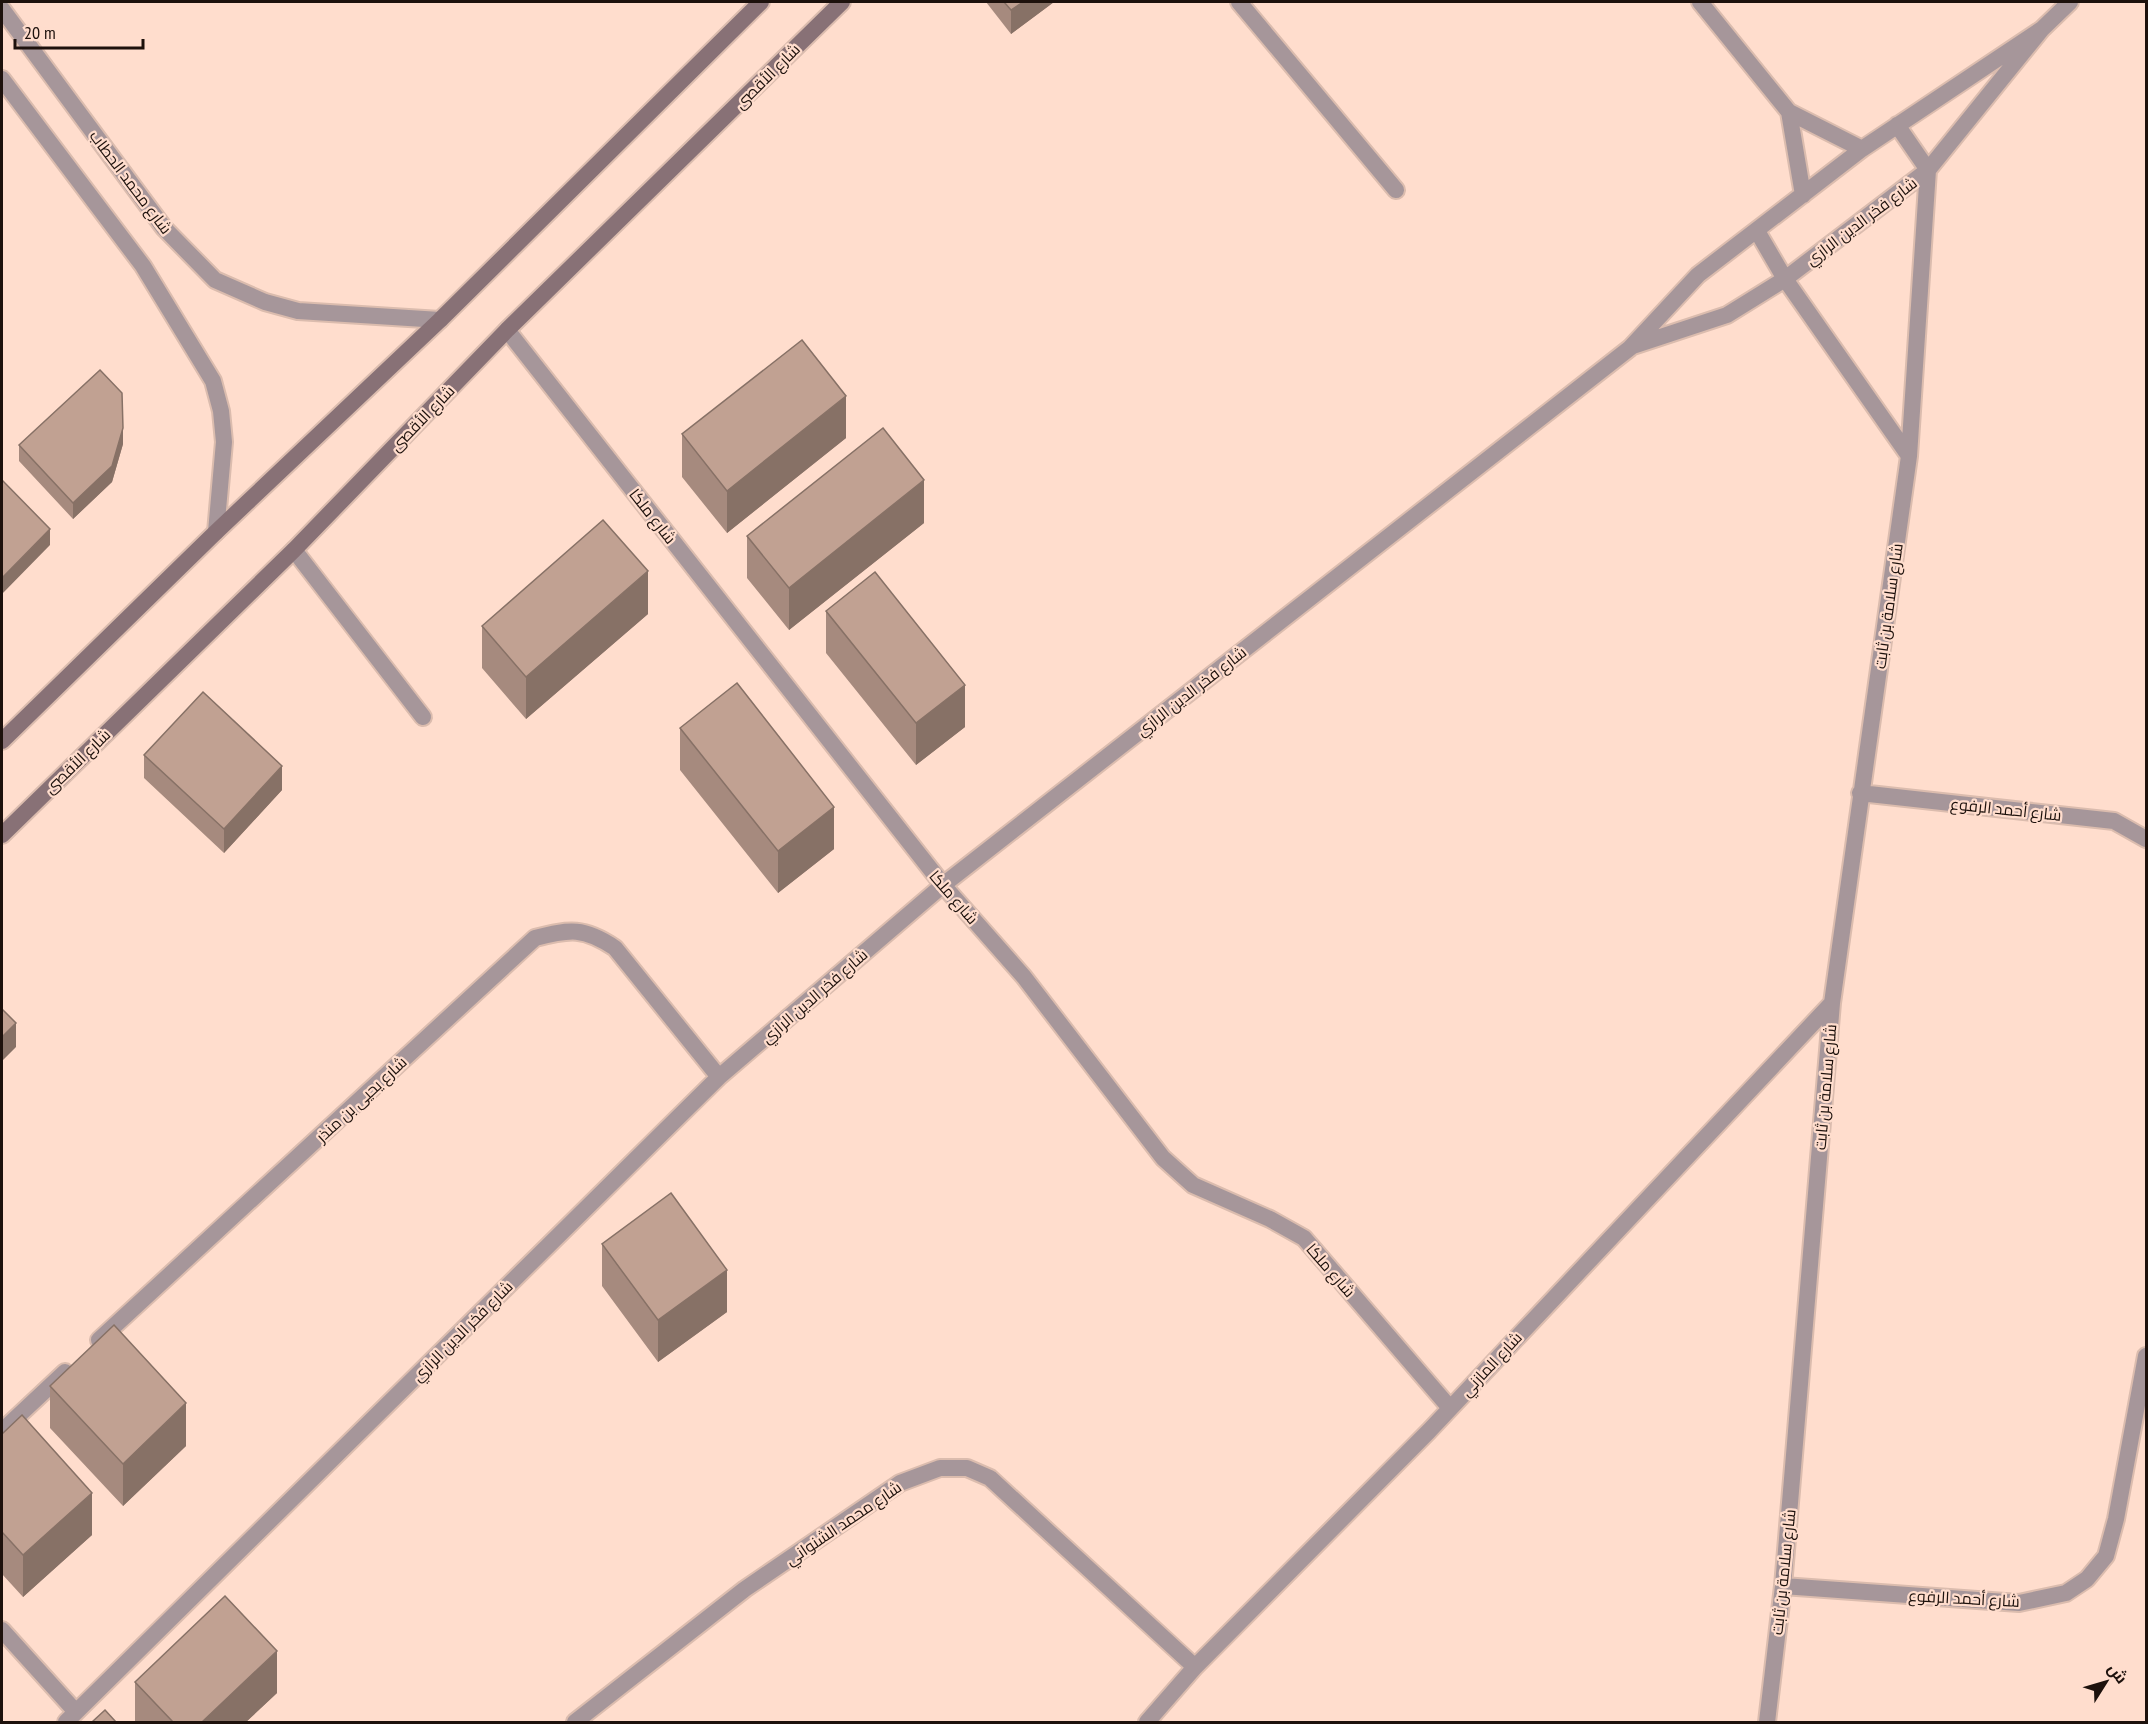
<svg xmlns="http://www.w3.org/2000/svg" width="2148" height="1724" font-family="'PT Sans Narrow',Cairo,sans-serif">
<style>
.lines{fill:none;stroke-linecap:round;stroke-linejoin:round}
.service-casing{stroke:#dbbcae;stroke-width:20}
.minor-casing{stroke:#dbbcae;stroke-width:20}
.tertiary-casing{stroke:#dbbcae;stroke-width:20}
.secondary-casing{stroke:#dbbcae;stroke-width:20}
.service{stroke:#a6969a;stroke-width:16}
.minor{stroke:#a6969a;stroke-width:16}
.tertiary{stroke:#a6969a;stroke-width:16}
.secondary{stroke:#887176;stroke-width:16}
.wall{fill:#a68a7e}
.shaded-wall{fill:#877166}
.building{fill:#c1a192;stroke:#877166;stroke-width:1.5}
.labels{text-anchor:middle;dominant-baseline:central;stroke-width:4.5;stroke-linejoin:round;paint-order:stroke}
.street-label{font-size:16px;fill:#1d110c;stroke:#ffddcd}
</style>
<rect width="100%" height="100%" fill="#ffddcd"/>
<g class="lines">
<defs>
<path id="service" d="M294,550l129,167"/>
<path id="minor" d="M1239,2l157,188
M1700,2l89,110 73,37
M1789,112l14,83
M1757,231l28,48 124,177
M507,330l436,555 81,92 139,181 30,27 77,34 34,19 146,170
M1633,346l94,-31 58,-36 143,-109 114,-141 28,-27
M1860,793l254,28 32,18
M99,1340l436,-402c35,-9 49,-11 80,10l104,129
M2,1431l63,-59
M1783,1586l236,17 47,-10 21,-14 19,-23 10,-37 30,-163
M2,1630l74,82
M66,1722l653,-645 224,-192 687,-537 68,-73 164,-126 180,-120
M575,1722l170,-133 155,-106 40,-15h27l23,10 205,189
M1147,1722l48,-55 234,-236 403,-428
M1767,1722l16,-136 49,-583 77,-547 19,-286 -31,-45"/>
<path id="tertiary" d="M2,9l162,219 51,52 50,22 33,9 142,9
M2,79l141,187 70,115 8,30 3,31 -8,90"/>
<path id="secondary" d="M2,741l214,-209 224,-212 321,-318
M2,835l292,-285 213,-220 335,-328"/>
</defs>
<!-- service casing -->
<use href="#service" class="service-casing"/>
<!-- minor casing -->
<use href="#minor" class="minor-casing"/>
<!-- tertiary casing -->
<use href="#tertiary" class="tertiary-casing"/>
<!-- secondary casing -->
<use href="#secondary" class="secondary-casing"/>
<!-- service -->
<use href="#service" class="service"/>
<!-- minor -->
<use href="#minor" class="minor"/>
<!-- tertiary -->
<use href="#tertiary" class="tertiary"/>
<!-- secondary -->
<use href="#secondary" class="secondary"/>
</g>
<!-- wall -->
<path class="wall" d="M986,2h68l-43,32z
M682,434l164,4 -119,95 -45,-56z
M123,444l-11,38 -39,37 -54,-58v-16z
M924,523l-135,107 -42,-52v-42z
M826,611l139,116 -49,38 -90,-112z
M648,614l-122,105 -44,-51v-42z
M680,728l154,121 -56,44 -98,-123z
M144,755l138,35 -58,63 -80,-75z
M602,1244l125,68 -69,50 -56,-76z
M50,1386l136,60 -63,60 -73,-78z
M2,1434l90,101 -69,62 -21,-23z
M135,1682l142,11 -31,29h-111z"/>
<!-- shaded-wall -->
<path class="shaded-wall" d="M1023,2h31l-43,32v-24z
M846,396v42l-119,95v-42z
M123,428v16l-11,38 -39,37v-16z
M924,480v43l-135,107v-42z
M50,529v16l-48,49v-16z
M648,571v43l-122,105v-42z
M965,685v42l-49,38v-42z
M282,766v24l-58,63v-24z
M834,807v42l-56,44v-42z
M16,1023v24l-14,14v-24z
M727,1270v42l-69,50v-42z
M186,1403v43l-63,60v-42z
M92,1493v42l-69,62v-42z
M277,1651v42l-31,29h-44z"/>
<!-- building -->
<path class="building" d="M1004,2h19l-12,8z
M802,340l44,56 -119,95 -45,-57z
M100,370l22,23 1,35 -11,38 -39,37 -54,-58z
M883,428l41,52 -135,108 -42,-52z
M2,480l48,49 -48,49z
M603,520l45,51 -122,106 -44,-51z
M875,572l90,113 -49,38 -90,-112z
M737,683l97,124 -56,44 -98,-123z
M203,692l79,74 -58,63 -80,-74z
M2,1009l14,14 -14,14z
M671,1193l56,77 -69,50 -56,-76z
M114,1325l72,78 -63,61 -73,-78z
M22,1415l70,78 -69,62 -21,-23v-98z
M225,1596l52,55 -75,71h-29l-38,-40z
M105,1710l11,12h-24z"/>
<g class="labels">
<!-- street labels -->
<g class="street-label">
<text transform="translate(767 76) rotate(-45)">شارع الأقصى</text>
<text transform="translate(131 182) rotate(53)">شارع محمد الحطاب</text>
<text transform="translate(1861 221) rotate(-37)">شارع فخر الدين الرازي</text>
<text transform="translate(422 418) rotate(-46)">شارع الأقصى</text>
<text transform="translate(653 516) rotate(52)">شارع ملكا</text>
<text transform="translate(1888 606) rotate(-82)">شارع سلامة بن ثابت</text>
<text transform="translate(1191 691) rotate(-38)">شارع فخر الدين الرازي</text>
<text transform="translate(77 761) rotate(-44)">شارع الأقصى</text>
<text transform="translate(2006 809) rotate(6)">شارع أحمد الرفوع</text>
<text transform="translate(954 897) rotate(49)">شارع ملكا</text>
<text transform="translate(814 996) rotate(-41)">شارع فخر الدين الرازي</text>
<text transform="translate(1825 1087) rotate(-85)">شارع سلامة بن ثابت</text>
<text transform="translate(361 1099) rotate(-43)">شارع يحيى بن منذر</text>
<text transform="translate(1331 1270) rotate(49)">شارع ملكا</text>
<text transform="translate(462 1331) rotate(-45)">شارع فخر الدين الرازي</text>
<text transform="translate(1491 1364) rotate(-47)">شارع المازني</text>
<text transform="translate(843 1523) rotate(-34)">شارع محمد الشنواني</text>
<text transform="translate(1783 1572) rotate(-84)">شارع سلامة بن ثابت</text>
<text transform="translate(1964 1598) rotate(3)">شارع أحمد الرفوع</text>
</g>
</g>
<!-- border -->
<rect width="2148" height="1724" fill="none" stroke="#1d110c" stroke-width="6"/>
<!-- north arrow -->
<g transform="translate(2106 1682) rotate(53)" stroke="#ffddcd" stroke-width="4.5" paint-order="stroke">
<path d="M0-4.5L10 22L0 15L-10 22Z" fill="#1d110c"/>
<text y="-9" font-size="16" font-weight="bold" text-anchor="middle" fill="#1d110c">ش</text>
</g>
<!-- scale -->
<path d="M15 39v9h128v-9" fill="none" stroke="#1d110c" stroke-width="3"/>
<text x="24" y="39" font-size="18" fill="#1d110c" stroke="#ffddcd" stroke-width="4.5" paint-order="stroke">20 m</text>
</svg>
